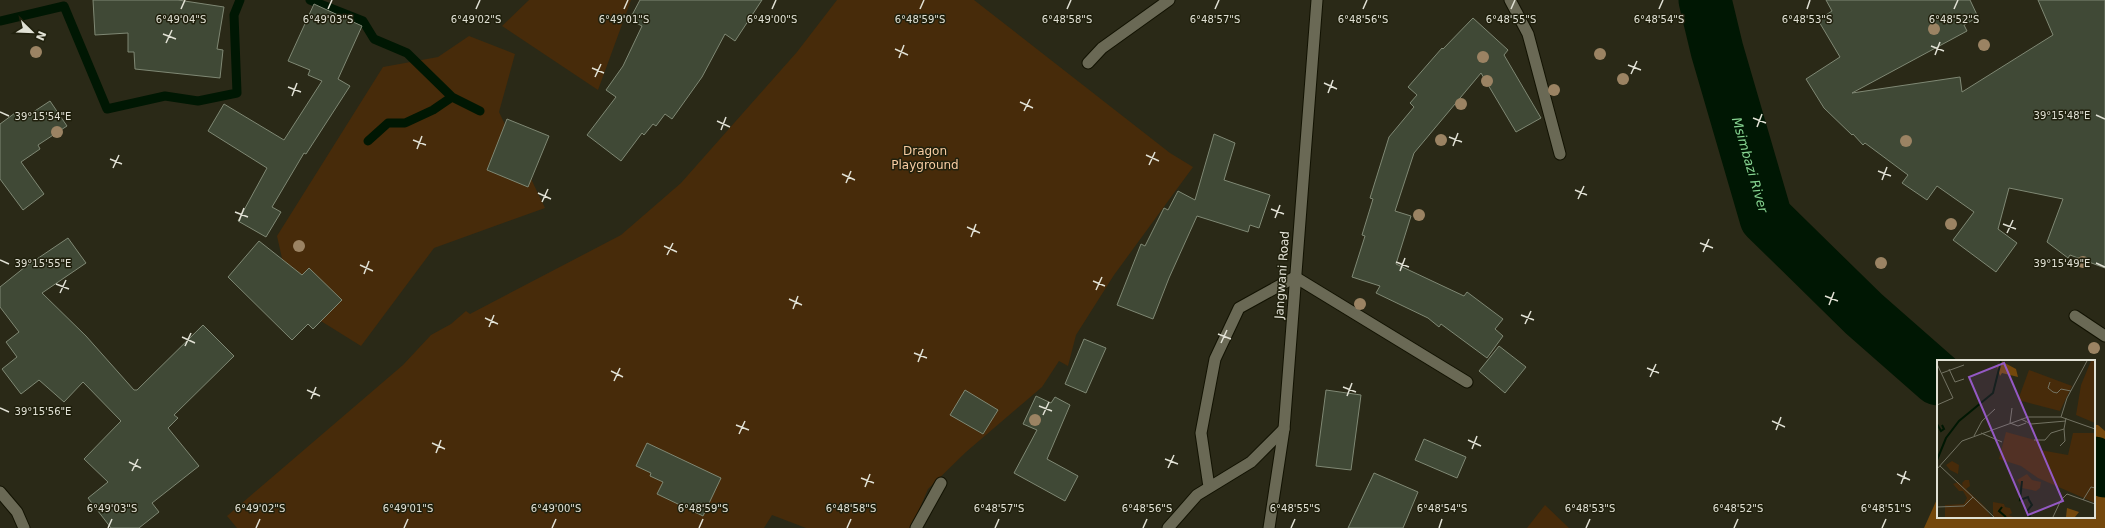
<svg xmlns="http://www.w3.org/2000/svg" width="2105" height="528" font-family="'DejaVu Sans',sans-serif">
<style>
.green{fill:#472b0a}
.forest{fill:#74480c}
.lines{fill:none;stroke-linecap:round;stroke-linejoin:round}
.stream{stroke:#001703;stroke-width:9}
.river{stroke:#001703;stroke-width:53}
.building{fill:#404936;stroke:#7f8874}
.service-casing{stroke:#121202;stroke-width:13}
.minor-casing{stroke:#121202;stroke-width:13}
.tertiary-casing{stroke:#121202;stroke-width:13}
.service{stroke:#6a6955;stroke-width:11}
.minor{stroke:#6a6955;stroke-width:11}
.tertiary{stroke:#6a6955;stroke-width:11}
.tree{fill:#9b8363}
.ticks{fill:none;stroke:#e1e1d5;stroke-width:1.5}
.labels{text-anchor:middle;dominant-baseline:central;stroke-width:3;stroke-linejoin:round;paint-order:stroke}
.park-label{font-size:12px;fill:#f7cca2;stroke:#20200d}
.street-label{font-size:12px;fill:#e1e1d5;stroke:#20200d}
.water-label{font-size:13px;font-style:italic;fill:#87d592;stroke:#20200d}
.inset-river{fill:none;stroke:#001703;stroke-width:2}
.inset-road{fill:none;stroke:#737363;stroke-width:1}
.view{fill:#9459c4;fill-opacity:0.15;stroke:#9459c4;stroke-width:2}
.inset-edge{fill:none;stroke:#e1e1d5;stroke-width:2}
.ticks-label{font-size:10px;text-anchor:middle;fill:#e1e1d5;stroke:#20200d;stroke-width:3;stroke-linejoin:round;paint-order:stroke}
</style>
<rect width="100%" height="100%" fill="#2a2917"/>
<!-- green -->
<path class="green" d="M529,0h102l-33,90 -96,-64z
M837,0h137l196,153 23,14 -79,108 -38,60 -8,31 -9,-5 -17,26 -76,65 -38,37 -17,39h-105l-34,-13 -8,13h-527l-10,-12 176,-151 28,-30 20,-11 15,-13 4,3 151,-79 60,-52 116,-131z
M469,36l46,18 -16,58 46,96 -111,40 -73,98 -69,-43 -15,-67 106,-169 55,-10z
M1545,505l24,23h-42z"/>
<!-- forest -->
<path class="forest" d="M2094,425h4l7,6v97h-181l14,-31v20h156z"/>
<g class="lines">
<!-- stream -->
<path class="stream" d="M310,0l53,21 11,18 33,14 45,44 28,14
M0,21l64,-15 43,103 58,-13 33,5 39,-8 -3,-78 6,-15
M368,141l20,-18h17l28,-13 19,-13"/>
<!-- river -->
<g class="river">
<path id="s1" d="M1705,0l12,50 49,168 98,96 74,65"/>
<path d="M2094,463l11,8"/>
</g>
</g>
<!-- building -->
<path class="building" d="M93,0h85l46,7 -7,42 6,1 -3,28 -85,-9 -1,-17h-6v-19l-33,2z
M640,0h122l-27,41 -10,-7 -23,43 -30,42 -7,-5 -9,12 -3,-2 -9,11 -2,-2 -21,28 -34,-26 29,-38 -10,-7 17,-24 19,-40 -8,-4 2,-3 -5,-2z
M1826,0h144l8,17 -14,8 3,6 -115,62 108,-16 2,15 91,-57 -15,-35h67v268l-35,-13 -2,3 -21,-16 16,-43 -54,-11 -11,41 19,14 -21,29 -43,-32 21,-28 -37,-26 -10,14 -25,-17 6,-8 -43,-32 -2,2 -10,-11 -1,1 -28,-27 -18,-29 34,-22 -22,-37 14,-9z
M314,4l48,22 -24,53 12,7 -44,68 -2,-1 -32,54 9,5 -15,25 -28,-16 29,-53 -59,-37 16,-27 60,36 38,-59 -14,-6 2,-5 -22,-9z
M1473,18l35,32 -4,5 37,63 -25,14 -35,-59 -67,80 -19,58 16,5 -15,48 68,32 3,-4 36,27 -8,10 8,7 -16,22 -46,-34 -2,3 -11,-9 -52,-25 4,-7 -28,-9 13,-41 -3,-1 11,-36 -3,-1 19,-61 25,-30 -4,-4 7,-8 -9,-8 34,-39 1,1z
M50,101l17,25 -29,19 2,4 -19,13 23,32 -21,16 -23,-31v-55l15,-11 6,7z
M507,119l42,17 -21,51 -41,-17z
M1214,134l21,9 -11,37 46,15 -11,33 -9,-3 -2,7 -51,-16 -28,62 -16,41 -36,-14 24,-61 4,2 19,-38 4,2 10,-19 17,9z
M68,238l18,25 -44,30 44,43 48,54h3l66,-65 31,31 -60,59 4,3 -10,10 31,38 -47,37 7,9 -20,16h-28l-23,-30 20,-16 -24,-23 37,-38 -38,-39 -19,20 -25,-22 -18,14 -19,-25 15,-12 -11,-15 13,-10 -19,-25v-20l25,-20z
M259,241l43,34 7,-7 33,32 -29,29 -5,-5 -16,16 -64,-63z
M1084,339l22,9 -20,45 -21,-9z
M1499,346l27,21 -21,26 -26,-22z
M965,390l33,20 -15,24 -33,-19z
M1326,390l35,5 -10,75 -35,-4z
M1036,396l15,7 4,-6 15,8 -23,54 31,17 -13,25 -51,-28 23,-43 -14,-6z
M1424,439l42,18 -9,21 -42,-18z
M647,443l74,35 -18,38 -46,-22 6,-12 -13,-6 1,-3 -15,-7z
M1374,473l44,19 -15,36h-55z"/>
<g class="lines">
<defs>
<path id="service" d="M1510,0l18,34 32,120
M1088,63l14,-15 67,-48
M1209,487l-8,-54 14,-74 24,-51 56,-31 172,105
M916,528l25,-45
M1168,528l29,-33 54,-33 33,-33"/>
<path id="minor" d="M2075,316l30,20
M0,492l17,20 7,16"/>
<path id="tertiary" d="M1269,528l15,-99 33,-429"/>
</defs>
<!-- service casing -->
<use href="#service" class="service-casing"/>
<!-- minor casing -->
<use href="#minor" class="minor-casing"/>
<!-- tertiary casing -->
<use href="#tertiary" class="tertiary-casing"/>
<!-- service -->
<use href="#service" class="service"/>
<!-- minor -->
<use href="#minor" class="minor"/>
<!-- tertiary -->
<use href="#tertiary" class="tertiary"/>
</g>
<!-- trees -->
<g class="tree">
<circle cx="1934" cy="29" r="6"/>
<circle cx="1984" cy="45" r="6"/>
<circle cx="36" cy="52" r="6"/>
<circle cx="1600" cy="54" r="6"/>
<circle cx="1483" cy="57" r="6"/>
<circle cx="1623" cy="79" r="6"/>
<circle cx="1487" cy="81" r="6"/>
<circle cx="1554" cy="90" r="6"/>
<circle cx="1461" cy="104" r="6"/>
<circle cx="57" cy="132" r="6"/>
<circle cx="1441" cy="140" r="6"/>
<circle cx="1906" cy="141" r="6"/>
<circle cx="1419" cy="215" r="6"/>
<circle cx="1951" cy="224" r="6"/>
<circle cx="299" cy="246" r="6"/>
<circle cx="2083" cy="262" r="6"/>
<circle cx="1881" cy="263" r="6"/>
<circle cx="1360" cy="304" r="6"/>
<circle cx="2094" cy="348" r="6"/>
<circle cx="1035" cy="420" r="6"/>
</g>
<!-- ticks -->
<path class="ticks" d="M181,9l4,-9M328,9l4,-9M476,9l4,-9M624,9l4,-9M772,9l4,-9M920,9l4,-9M1067,9l4,-9M1215,9l4,-9M1363,9l4,-9M1511,9l4,-9M1659,9l4,-9M1807,9l3,-9M1954,9l4,-9M163,34l13,5M166,43l6,-13M1931,46l13,5M895,49l13,6M1935,55l5,-13M899,58l5,-13M1628,65l13,5M592,68l12,5M1631,74l6,-13M595,77l6,-13M1324,83l13,6M288,87l13,5M1328,93l5,-13M292,96l5,-13M1020,102l13,6M1024,111l6,-12M0,112l9,4M2096,115l9,4M1753,118l13,5M717,121l13,6M1757,127l5,-13M721,130l5,-13M1449,137l13,5M413,140l13,5M1453,146l5,-13M417,149l5,-13M1146,155l13,6M110,159l12,5M1149,165l6,-13M113,168l6,-13M1878,171l13,5M842,174l13,6M1882,180l5,-13M846,183l5,-12M1575,190l12,5M538,193l13,6M1578,199l6,-13M542,202l6,-13M1271,209l13,5M235,212l13,5M1275,218l5,-13M239,221l5,-13M2003,224l13,5M967,227l13,6M2007,233l6,-13M971,237l5,-13M1700,243l13,5M664,246l13,6M1703,252l6,-13M667,255l6,-12M0,260l9,4M1396,262l13,5M2096,263l9,4M360,265l13,6M1400,271l5,-13M364,274l5,-13M1093,281l12,5M56,284l13,5M1096,290l6,-13M60,293l6,-13M1825,296l13,5M789,299l13,6M1829,305l5,-13M793,309l5,-13M1521,315l13,5M485,318l13,6M1525,324l6,-13M489,327l5,-12M1218,334l13,5M182,337l13,6M1221,343l6,-13M185,346l6,-13M914,353l13,5M918,362l5,-13M1647,368l12,5M611,371l12,6M1650,377l6,-13M614,381l6,-13M1343,387l13,5M307,390l13,6M1347,396l5,-13M311,399l5,-12M1039,406l13,5M0,408l9,4M1043,415l6,-13M1772,421l13,6M736,425l13,5M1776,430l5,-13M739,434l6,-13M1468,440l13,6M432,443l13,6M1472,449l5,-13M436,453l5,-13M1165,459l13,5M129,462l12,6M1168,468l6,-13M132,471l6,-12M1897,474l13,6M861,478l13,5M1901,484l5,-13M865,487l5,-13M108,528l4,-9M256,528l4,-9M404,528l4,-9M552,528l4,-9M699,528l4,-9M847,528l4,-9M995,528l4,-9M1143,528l4,-9M1291,528l4,-9M1439,528l3,-9M1586,528l4,-9M1734,528l4,-9M1882,528l4,-9"/>
<g class="labels">
<!-- park labels -->
<g class="park-label">
<text x="925" y="151">Dragon<tspan x="925" dy="14">Playground</tspan></text>
</g>
<!-- street labels -->
<g class="street-label">
<text transform="translate(1282 275) rotate(-86)">Jangwani Road</text>
</g>
<!-- water labels -->
<g class="water-label">
<text stroke="none"><textPath href="#s1" startOffset="171">Msimbazi River</textPath></text>
</g>
</g>
<!-- overview -->
<g transform="translate(1937 360)">
<rect width="158" height="158" fill="#2a2917"/>
<path d="M154,1h4v62l-19,-8 5,-30zM92,10l43,16 -12,25 -42,-11zM69,72l33,9 1,9 28,5 5,-22h22v70l-57,-25 -17,-12 -22,-7zM15,101l7,4 -1,9 -8,-4 -4,-5zM90,114l5,6 9,2 -1,6 -4,3 -14,-3 -5,-8zM28,120h4l1,6 -4,3 19,18 6,10h-46v-12l19,-1 3,-6 -4,-7h-4l-6,-7 5,-2 5,4 -1,-3zM56,142l11,2 1,3 5,1 2,5 -3,2 4,2h-20z" fill="#472b0a"/>
<path d="M64,1l15,8 2,8 -16,-4 -2,3 -3,-10zM130,148l12,4 -4,5h-9z" fill="#74480c"/>
<path class="inset-river" d="M0,64l4,7 3,-2 -2,-4M0,100l9,-22 13,-17 34,-28 8,-32M85,121l-2,19 8,-3 1,3 3,5 -5,6 3,6M65,147l-3,4 7,6"/>
<path class="inset-road" d="M0,4l16,34 -16,7M12,9l6,13 9,-3M5,13l22,-8M113,22l-2,6 5,4 4,1 4,-4 10,2M75,48l-2,15 8,3 8,-3M124,57l6,-19 20,-37M84,59l10,5 35,-3M44,73l21,9M37,76l8,-15 13,-12M97,80h11l6,-7 13,-4 2,-11M123,86l5,-5 -1,-12M3,106l54,51M0,109l25,-28 66,-24h33l34,12M146,140l8,-13 4,1M0,147l27,-1 9,-9M116,157l8,-17 6,-6 28,10"/>
<path class="view" d="M67,3l59,138 -35,14 -59,-138z"/>
<rect width="158" height="158" class="inset-edge"/>
</g>
<g class="ticks-label">
<text x="181" y="23">6°49'04"S</text>
<text x="328" y="23">6°49'03"S</text>
<text x="476" y="23">6°49'02"S</text>
<text x="624" y="23">6°49'01"S</text>
<text x="772" y="23">6°49'00"S</text>
<text x="920" y="23">6°48'59"S</text>
<text x="1067" y="23">6°48'58"S</text>
<text x="1215" y="23">6°48'57"S</text>
<text x="1363" y="23">6°48'56"S</text>
<text x="1511" y="23">6°48'55"S</text>
<text x="1659" y="23">6°48'54"S</text>
<text x="1807" y="23">6°48'53"S</text>
<text x="1954" y="23">6°48'52"S</text>
<text x="2062" y="119">39°15'48"E</text>
<text x="43" y="120">39°15'54"E</text>
<text x="2062" y="267">39°15'49"E</text>
<text x="43" y="267">39°15'55"E</text>
<text x="43" y="415">39°15'56"E</text>
<text x="112" y="512">6°49'03"S</text>
<text x="260" y="512">6°49'02"S</text>
<text x="408" y="512">6°49'01"S</text>
<text x="556" y="512">6°49'00"S</text>
<text x="703" y="512">6°48'59"S</text>
<text x="851" y="512">6°48'58"S</text>
<text x="999" y="512">6°48'57"S</text>
<text x="1147" y="512">6°48'56"S</text>
<text x="1295" y="512">6°48'55"S</text>
<text x="1442" y="512">6°48'54"S</text>
<text x="1590" y="512">6°48'53"S</text>
<text x="1738" y="512">6°48'52"S</text>
<text x="1886" y="512">6°48'51"S</text>
</g>
<!-- north arrow -->
<g transform="translate(32 32) rotate(113)" stroke="#20200d" stroke-width="3" paint-order="stroke">
<path d="M0-3L7 15L0 10L-7 15Z" fill="#e1e1d5"/>
<text y="-6" font-size="11" font-weight="bold" text-anchor="middle" fill="#e1e1d5">N</text>
</g>
</svg>
